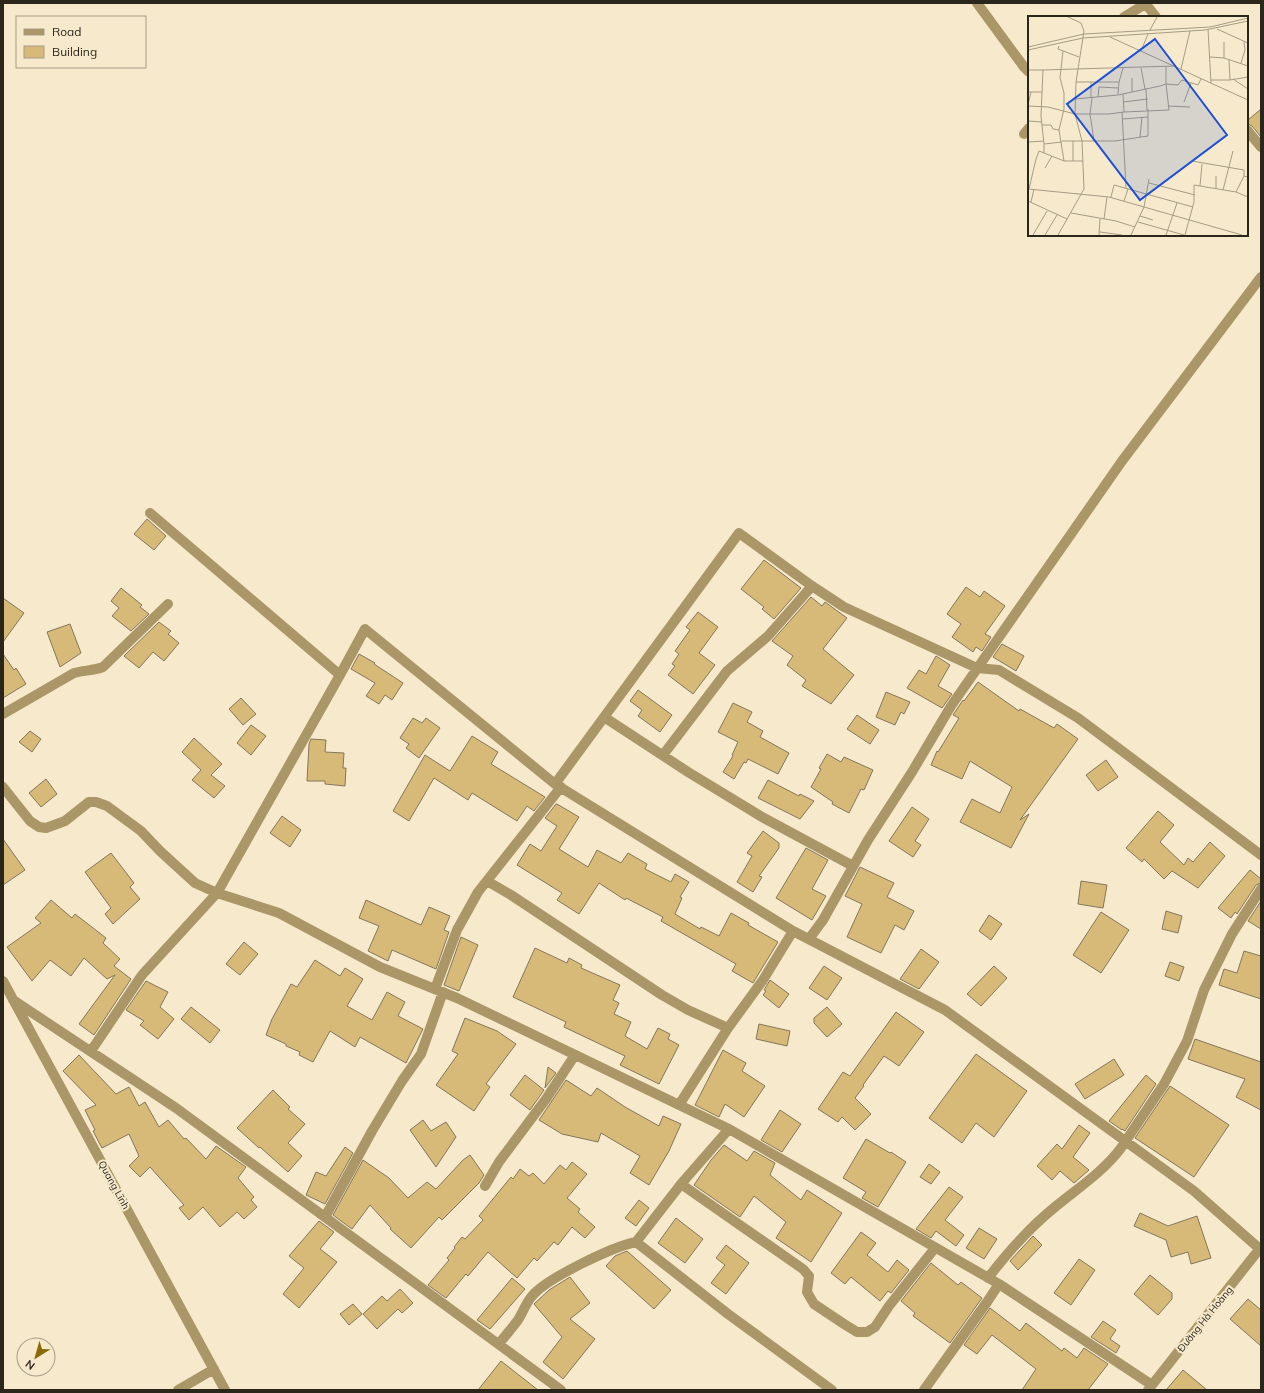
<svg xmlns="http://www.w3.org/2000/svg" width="1264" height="1393" font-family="Mulish,sans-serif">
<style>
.building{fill:#d8ba78;stroke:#82765c}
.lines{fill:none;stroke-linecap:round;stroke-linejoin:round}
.minor{stroke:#ab9667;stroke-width:10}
.labels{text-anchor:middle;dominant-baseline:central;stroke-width:4;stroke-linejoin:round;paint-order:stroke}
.street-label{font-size:10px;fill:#2b261b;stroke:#f7eacc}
.inset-road{fill:none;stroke:#a59c85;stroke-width:1}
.view{fill:#1d4ed8;fill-opacity:0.15;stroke:#1d4ed8;stroke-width:2}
.inset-edge{fill:none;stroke:#2b261b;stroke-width:2}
</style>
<rect width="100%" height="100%" fill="#f7eacc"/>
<!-- building -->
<path class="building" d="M1261,109v28l-9,-11 -4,-2v-4z
M147,519l19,17 -12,14 -20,-16z
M764,560l37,28 -27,31 -12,-10 2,-2 -23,-18z
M966,587l14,10 4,-6 21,15 -20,28 6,3 -9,14 -6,-4 -3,5 -21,-15 9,-13 -14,-10z
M121,588l21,17 -2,2 9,7 -18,17 -19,-15 7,-8 -8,-7z
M811,597l11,9 3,-4 22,16 -24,31 31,26 -23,29 -29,-18 4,-6 -19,-15 6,-9 -21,-15z
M3,598l21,15 -21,29z
M698,612l20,15 -19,26 16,12 -22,29 -25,-19 7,-9 -3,-2 7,-10 -4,-3 15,-21 -4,-3z
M159,622l12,9 -3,3 11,9 -15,18 -11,-9 -14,16 -15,-12z
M70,624l11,29 -21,14 -13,-35z
M1002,644l22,12 -8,15 -23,-14z
M3,654l11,16 2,-2 10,16 -23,14z
M359,654l16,9 -1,1 29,19 -11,17 -7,-5 -6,9 -13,-8 9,-13 -24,-14z
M936,656l14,9 -12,21 14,8 -10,14 -35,-20 12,-18 7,4z
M978,682l41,29 1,-2 34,19 3,-4 21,15 -58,81 9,-6 -18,34 -51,-26 12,-23 28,14 12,-26 -42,-26 -8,18 -31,-14 6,-14 1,1 21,-34 -6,-3 10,-15 1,1z
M638,690l34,25 -12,17 -22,-16 4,-6 -12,-9z
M886,692l24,10 -6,12 -3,-2 -6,13 -19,-8z
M241,698l15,16 -13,11 -14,-16z
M733,703l19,9 -5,10 16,9 -3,6 29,16 -11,21 -30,-15 -2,4 -2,-1 -10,17 -11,-7 10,-16 -1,-1 6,-13 -20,-10z
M857,715l22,15 -9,14 -23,-15z
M413,718l9,5 4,-5 14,10 -21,30 -13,-10 3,-4 -9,-6z
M251,725l15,11 -15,19 -14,-12z
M30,731l11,8 -9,13 -13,-10z
M472,736l26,16 -7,12 54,33 -11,14 -7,-5 -10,15 -45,-28 -4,7 -34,-22 -25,43 -16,-10 32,-56 25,16z
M194,738l28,26 -11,11 14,11 -11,12 -22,-18 9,-10 -19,-18z
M311,739l15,1 -1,12 19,1 -1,15h3l-1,18 -20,-2v-3h-18l2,-37z
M827,754l14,8 3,-5 29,13 -9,20 -3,-1 -12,24 -17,-9 1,-2 -22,-15 10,-18 -2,-1z
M1106,760l12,17 -20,14 -12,-16z
M46,779l11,15 -16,13 -12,-14z
M768,780l31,16 1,-2 14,7 -14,18 -42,-21z
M556,804h1l22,13 -20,32 29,18 9,-17 24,13 7,-10 19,11 -2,5 26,13 4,-8 14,8 -9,15 2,1 -7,16 25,15 1,-2 18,9 12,-23 18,10 -1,2 30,17 -25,41 -21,-12 4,-7 -75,-43 2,-4 -37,-19 -1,2 -26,-17 -20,31 -22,-14 5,-7 -45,-28 13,-21 11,7 16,-25 -12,-8z
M912,807l17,12 -14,22 6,4 -8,12 -24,-16z
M1158,811l16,14 -14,17 24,23 4,-7 5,4 17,-20 15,14 -27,32 -26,-17 -8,8 -20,-20 -2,3 -16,-14z
M282,816l19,14 -11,17 -20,-14z
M763,831l16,12v5l-20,28 3,1 -9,15 -16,-10 15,-26 -5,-3z
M3,839l22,31 -22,15z
M806,848l22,12 -16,29 14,7 -14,24 -36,-22z
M111,853l23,30 -4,4 10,12 -27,25 -8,-10 6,-6 -26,-36z
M860,867l34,16 -7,14 27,14 -10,19 -9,-5 -14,28 -34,-16 15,-33 -17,-8z
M1250,870l11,9v4l-5,2 -19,29 -2,-2 -4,6 -13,-10z
M1081,881l26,4 -4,23 -25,-4z
M51,900l21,18 3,-4 31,24 -3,5 17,16 -6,7 17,13 -37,56 -15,-11 36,-49 -8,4 -23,-21 -13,18 -21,-16 -18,21 -25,-34 34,-24 -6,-5z
M366,900l55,25 8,-18 21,9 -6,14 5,2 -13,37 -44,-19 -4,11 -20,-10 11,-25 -20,-8z
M1261,901v28l-13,-8z
M1166,911l16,5 -4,17 -16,-4z
M1101,912l28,18 -28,43 -28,-18z
M989,915l13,9 -11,16 -12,-9z
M461,937l17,8 -19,46 -15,-6z
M244,942l14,12 -18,21 -14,-11z
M535,948l32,15 2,-5 13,7 -1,3 39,17 -7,15 6,3 -5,11 17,8 -6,14 22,13 11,-21 12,6 -2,5 11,6 -20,39 -39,-19 5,-9 -61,-29 2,-5 -53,-25z
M921,949l18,13 -20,27 -19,-10z
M1244,951l17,5v43l-42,-14 5,-16 13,4z
M315,960l25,16 5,-8 18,11 -16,27 25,14 15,-28 18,10 -7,14 25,13 -17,34 -46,-26 -5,10 -25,-16 -17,31 -14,-7 1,-3 -14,-6v-2l-20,-9 6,-16 19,-35 6,3z
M1170,962l14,5 -5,14 -14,-5z
M824,966l18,12 -15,22 -18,-12z
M994,966l13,12 -26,28 -14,-12z
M770,980l19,14 -10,14 -16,-13 3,-4 -2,-1z
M146,981l22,11 -8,15 14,12 -16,20 -18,-14 4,-4 -18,-11z
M191,1007l29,23 -10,13 -29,-24z
M827,1007l15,17 -15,13 -13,-14v-5z
M896,1012l28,20 -25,34 -15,-10 -21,29 1,1 -9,12 16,16 -16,16 -13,-13 -4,5 -20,-13 25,-37 7,4z
M465,1018l32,13 19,13 -30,40 4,3 -16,24 -38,-26 22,-31 -6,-3z
M759,1024l31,7 -3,15 -31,-7z
M1195,1039l66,23v48l-25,-13 9,-18 -57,-20z
M723,1050l23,13 -4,8 23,15 -21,31 -19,-13 -6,13 -24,-12z
M976,1054l51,37 -33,46 -18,-14 -14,20 -33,-25z
M79,1055l37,39 13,-7 10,19 6,-4 14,25 9,-7 16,19 2,-1 20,21 10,-13 30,21 -8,11 16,19 -3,3 6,7 -13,12 -7,-7 -17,15 -17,-20 -14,13 -10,-12 5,-3 -34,-38 -10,10 -11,-11 10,-10 -10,-22 -27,14 -9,-17 2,-1 -10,-20 11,-5 -33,-34z
M1114,1059l10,16 -39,24 -10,-15z
M548,1067l8,6 -11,15z
M525,1075l19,15 -14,20 -20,-15z
M1146,1075l10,9 -31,47 -3,-2v1l-13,-9z
M566,1080l25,16 6,-8 28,19 34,19 4,-10 18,8 -12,27 -20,34 -19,-12 10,-17 -39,-23 -3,9 -36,-8 -23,-14z
M1170,1086l59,39 -35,52 -59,-39z
M273,1090l17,17 -2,2 17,15 -17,19 14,13 -14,16 -28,-25 -1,1 -22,-20z
M780,1110l21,14 -19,28 -21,-12z
M423,1120l8,11 15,-9 10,15 -20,30 -26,-37z
M1079,1125l11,8 -17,24 16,13 -15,13 -14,-12 -8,9 -15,-14 20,-22 5,5z
M866,1139l24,14 1,-1 15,10 -28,45 -16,-9 4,-6 -23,-14z
M724,1145l23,16 7,-10 21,12 -5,12 31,25 6,-10 35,23 -31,49 -35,-24 10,-16 -32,-26 -14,21 -46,-32 17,-25z
M345,1147l8,6 -28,51 -19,-9 10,-23 10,4z
M470,1155l14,20 -5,8 -37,37 -3,-3 -28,31 -21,-19 1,-1 -21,-23 -18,24 -19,-14 30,-55 26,18 19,20 19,-16 9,7 27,-29z
M572,1162l15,12 -20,24 13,11 -2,3 17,15 -10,11 -13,-11 -14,18 -4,-3 -17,19 -3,-3 -17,20 -29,-26 -20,24 -2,-2 -20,24 -18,-13 21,-25 -2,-2 8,-10 -1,-1 8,-10 3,2 18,-19 -4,-4 32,-39 2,2 7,-10 9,7 4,-3 11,11 16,-19 6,5z
M929,1164l11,8 -9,12 -11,-7z
M949,1187l14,10 -18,23 19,15 -8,11 -20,-15 -5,7 -15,-9z
M639,1200l10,8 -13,18 -11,-8z
M1140,1213l28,13 29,-10 14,42 -20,6 -3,-12 -17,5 -5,-17 -32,-14z
M676,1218l27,21 -18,24 -27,-20z
M319,1221l15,11 -14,17 17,13 -38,46 -16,-14 21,-26 -15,-12z
M979,1228l18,11 -13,20 -18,-11z
M861,1232l15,11 -9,12 21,17 9,-12 12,10 -18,23 -3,-2 -8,10 -29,-24 -6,7 -14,-11z
M1033,1236l9,9 -24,25 -8,-9z
M726,1245l23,18 -23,31 -15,-11 14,-18 -9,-7z
M627,1251l44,39 -17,19 -48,-43 9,-10z
M1079,1259l16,11 -24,35 -17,-12z
M931,1263l27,22 3,-3 21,16 -32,45 -37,-27 2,-3 -14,-12z
M1150,1275l22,18v6l-14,16 -24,-21z
M570,1277l20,26 -20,16 25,20 -32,40 -20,-17 19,-25 -28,-33 15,-14z
M512,1278l13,11 -35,40 -13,-9z
M400,1289l13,14 -11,10 -4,-4 -21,20 -14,-15 19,-18 5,5z
M1248,1299l13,11v36l-31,-27z
M353,1304l9,10 -13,11 -9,-11z
M990,1308l30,23 6,-8 36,28 2,-3 13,10 7,-10 24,16 -20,26h-66l14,-21 -44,-34 -15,19 -13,-9z
M1103,1321l13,9 -6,9 10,7 -4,7 -25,-16z
M501,1361l37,29h-60z
M1183,1370l24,20h-41z"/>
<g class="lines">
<!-- minor -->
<path class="minor" d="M977,3l47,64 5,5
M1145,3l11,14
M1124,17l23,-14
M1247,130l14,17
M1024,134l5,-6
M150,513l190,162
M3,714l71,-41c10,-3 19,-2 29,-6l65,-63
M604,717l84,55 74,45 91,49
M663,755l64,-84 41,-35 44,-50
M555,784l184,-251 73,53 32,21 133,61 22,2 79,48 183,137
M3,787l27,34 9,6 7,1 19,-7 24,-19h7l11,4 34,25 19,20 35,32 22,10 123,-218 25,-46 190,155 238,147
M487,881l24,14 151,100 26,15 40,18
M809,939l14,-19 45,-80 44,-68 39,-66 171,-245 139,-184
M3,981l222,409
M435,989l22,-59 21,-38 83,-105
M13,1000l163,108 385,282
M91,1051l51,-76 75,-82 62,20 101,54 77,31 272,131 270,155 153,101
M679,1105l49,-77 35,-48 30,-49 152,79 249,181 67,59
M729,1129l-48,55 -45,58 92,72 104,76
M681,1184l122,85 6,7 -2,16 7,12 30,20 13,8h10l8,-5 14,-21 46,-58
M485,1186l14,-24 47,-63 29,-44
M325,1217l47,-86 30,-50 19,-27 22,-62
M988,1278c20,-26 41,-50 67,-71 23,-19 48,-35 66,-59l43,-64 23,-43 17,-51 28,-56 29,-45
M499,1344c6,-8 13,-16 19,-24 5,-8 8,-17 14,-24 15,-18 80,-49 104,-54
M178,1390l36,-21
M924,1390l63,-88 12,-18
M1148,1390l113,-143"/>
</g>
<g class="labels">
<!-- street labels -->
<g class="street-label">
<text transform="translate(114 1185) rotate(61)">Quang Lĩnh</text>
<text transform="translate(1205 1319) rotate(-51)">Đường Hà Hoàng</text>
</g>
</g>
<!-- overview -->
<g transform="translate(1028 16)">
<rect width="220" height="220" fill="#f7eacc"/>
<path class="inset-road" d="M180,13l3,54M189,13l31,14M122,14l7,-13M82,21l138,63M196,26v16M31,30l-1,3 21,8M0,31l56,-13 126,-7 38,-9M0,34l55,-12 122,-8 43,-9M113,35l7,-17M182,41l14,1 24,8M213,47l4,-13 -1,-8M113,52l4,21M153,53l9,-38M0,54h15M104,62v14M205,63l15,10M183,64h19l-1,-20M202,64l18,-3M48,66h43l-1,12M63,66v16M91,66l4,-14M118,73l1,21M0,76h14M70,81l1,-10 19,1M64,82l-2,16 4,27M47,83l43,-4 42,-9 6,-2v-17M95,86l25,-3M156,86l7,-19M0,89l3,-13M0,90l20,1 27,7h34l15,-2 -1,-18M140,90l22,1M94,96l4,76M96,96l45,-2 -3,-26 12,1 4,-5 16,5 3,-6M95,103l25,-2M0,105l14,1M14,109h9l2,4 6,1 5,31h19M0,114v15M31,114l5,-21v-16l-4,-15 3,-27M112,121l2,-20M34,125h53l33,-5v-27M45,125v20M0,126l16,-1M34,126l-18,2 -3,-28 2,-46 131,-4M16,128v9l20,8M164,145l52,9v6M17,152l7,-12M121,167l46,12M172,170l2,-22M0,173l81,8 133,38M1,173l7,-30 3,-8 5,2M188,173v-13M195,174l10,-39M208,176l12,5M83,181l3,-12 79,22M0,185l39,18M96,185l4,-12M3,186l3,-13M43,197l45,8 19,6M112,200l13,4M76,203l3,-22M110,206l46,13M72,216l22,3M5,219l14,-24M17,219l12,-20M30,219l26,-46 -2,-48 -7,-27 1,-32 8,-51 -3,-8 -13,-6M71,219l1,-16M103,219l13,-28 5,-28M138,219l11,-32M157,219l9,-33v-17l42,7 8,-16 4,1"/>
<path class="view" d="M127,23l72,96 -87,65 -73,-96z"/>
<rect width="220" height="220" class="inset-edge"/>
</g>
<!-- border -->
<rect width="1264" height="1393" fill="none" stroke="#2b261b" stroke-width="8"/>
<!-- legend -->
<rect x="16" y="16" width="130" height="52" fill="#f7eacc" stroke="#a59c85"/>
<rect x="24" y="29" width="20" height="6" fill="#ab9667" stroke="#a59c85"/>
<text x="52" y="36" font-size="12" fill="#2b261b">Road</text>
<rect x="24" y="46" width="20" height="12" fill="#d8ba78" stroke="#a59c85"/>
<text x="52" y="56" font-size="12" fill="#2b261b">Building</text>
<!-- north arrow -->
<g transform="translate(36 1357) rotate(217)"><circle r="19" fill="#f7eacc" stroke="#a59c85"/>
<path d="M0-3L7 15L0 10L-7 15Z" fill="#8a6907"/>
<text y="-6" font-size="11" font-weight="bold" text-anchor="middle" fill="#2b261b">N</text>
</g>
</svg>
